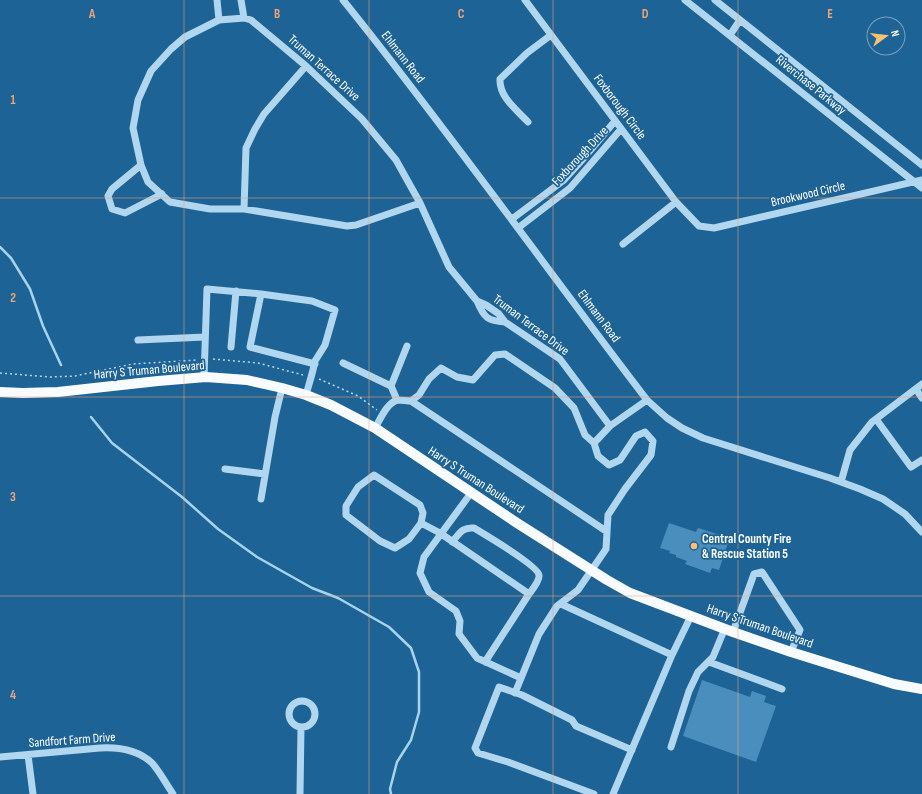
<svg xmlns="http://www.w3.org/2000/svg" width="922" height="794" font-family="'Sofia Sans Condensed',sans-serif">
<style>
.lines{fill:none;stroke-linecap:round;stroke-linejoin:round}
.stream{stroke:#a5d3f0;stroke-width:2.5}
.building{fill:#4a8ebe}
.path{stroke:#b1d6ef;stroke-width:1.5;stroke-dasharray:2 3;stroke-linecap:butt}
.minor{stroke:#b1d6ef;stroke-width:7}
.major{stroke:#f9fcff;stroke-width:10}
.grid{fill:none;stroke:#f2a479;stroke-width:1;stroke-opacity:0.55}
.poi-dot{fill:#fec171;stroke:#1e6395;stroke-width:1.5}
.labels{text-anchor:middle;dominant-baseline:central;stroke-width:3.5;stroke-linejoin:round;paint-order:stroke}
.street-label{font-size:13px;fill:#fff;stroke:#1e6395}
.poi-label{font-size:13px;font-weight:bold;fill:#fff;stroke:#1e6395;text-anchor:start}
.grid-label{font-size:13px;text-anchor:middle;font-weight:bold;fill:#f2a479;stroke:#1e6395;stroke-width:3.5;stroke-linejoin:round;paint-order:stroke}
</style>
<rect width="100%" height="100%" fill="#1e6395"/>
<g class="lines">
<!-- stream -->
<path class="stream" d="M0,247l11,11 19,31 13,37 18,39
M91,417l21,26 70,54 36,32 39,28 55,31 26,10 51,29 22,21 8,24v40l-8,28 -14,22 -7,27 1,5"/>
</g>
<!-- building -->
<path class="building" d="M669,523l27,9 2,-4 25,8 -1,5 6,2 -9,27 -7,-2 -2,5 -25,-9 2,-3 -11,-4v-2l-7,-2 1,-2 -10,-3z
M702,680l48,17 2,-6 14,5 -2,6 12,4 -20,56 -73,-26z"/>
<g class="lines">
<!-- path -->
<path class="path" d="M213,359l45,4 45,12
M0,373l50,4 25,-1 58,-12 64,-4
M319,379l39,17 19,14"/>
<!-- minor -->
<path class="minor" d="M217,0l2,20
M241,0l3,18
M343,0c105,130 202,267 304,400l20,18 15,10 21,10 127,40 30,11 23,10 22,15 17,18
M525,0l151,202 23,24 15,2 208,-48
M685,0l237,188
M715,0l207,165
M244,18l7,2 55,46 56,53 34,41 24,43 -64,22 -9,1 -103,-17h-34l-40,-7 -22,-20 -7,-17 -8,-37 5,-28 13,-29 20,-22 14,-12 34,-17z
M730,35l10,-15
M528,122c-11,-12 -29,-25 -28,-43l27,-26 24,-18
M141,165l-29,24 -4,7 4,13 13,4 37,-19
M420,203l29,64 28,34 9,4 13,9 6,8 55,37 50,67 37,-26
M244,209l2,-61 9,-19 9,-15 42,-48
M512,219l52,-39 19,-21 32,-38
M518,228l52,-40 51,-59
M623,244l53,-42
M477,301c7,17 11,20 28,21
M138,340l67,-3
M231,347l5,-56
M343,363l48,23 6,14
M204,377l3,-88 54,5
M391,386l16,-40
M916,389l6,9
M306,395c3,-11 7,-23 9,-34l10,-16 10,-35 -23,-9 -51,-7 -11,53 65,17
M411,401l195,130
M876,419l35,48 11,-7
M375,428c5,-8 12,-26 23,-28 4,0 9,1 13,1l8,-6 10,-16 12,-11 16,9 16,3 22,-25 10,-1 50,34 19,20 11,27 9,8 4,13 11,9 11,-5 16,-24 9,-4 8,9 -2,14 -26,34 -17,26 -2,34 -28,41 -21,16 -18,28 -24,59
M594,443l16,-17
M225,469l40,5
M841,482l9,-32 22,-28 50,-38
M471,493l-47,64 -4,16 9,19 27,19 4,10 -1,13 18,24 44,20
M261,499l14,-82 7,-29
M421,523l-12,16 -14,9 -15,-7 -34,-26v-9l12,-19 16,-12 46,30 3,8 -2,10 19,10 89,61 -44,68
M452,542c8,-9 10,-15 22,-14 10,6 64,38 65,47 1,6 -7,15 -10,19
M561,604l111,51
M733,632l21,-58 8,-2 38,58 -9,22
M709,662l73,27
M289 714a13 13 0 1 1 26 0a13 13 0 1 1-26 0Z
M671,747l18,-56 9,-19 15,-15 12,-29
M28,755l5,39
M0,757l100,-9c18,-1 38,2 52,15 8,9 14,21 21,31
M300,794l1,-67
M594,794l-86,-32 -30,-9 -3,-5 24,-61 23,8 50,25 4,6 56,24
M613,794l59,-139 19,-39"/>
<!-- major -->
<path class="major" d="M0,392l23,1 35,-1 100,-11 48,-4 41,3 35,8 24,7 25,10 44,23 142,95 90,57 23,13 103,39 58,20 103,32 28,5"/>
</g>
<!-- grid -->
<path class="grid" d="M184,0v794M369,0v794M553,0v794M738,0v794M0,198h922M0,397h922M0,596h922"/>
<!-- markers -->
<circle class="poi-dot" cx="694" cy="546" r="4"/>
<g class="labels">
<!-- street labels -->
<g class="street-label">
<text transform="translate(403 57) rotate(52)">Ehlmann Road</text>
<text transform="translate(324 68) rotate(42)">Truman Terrace Drive</text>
<text transform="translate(811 85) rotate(39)">Riverchase Parkway</text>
<text transform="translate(620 107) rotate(53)">Foxborough Circle</text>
<text transform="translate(580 156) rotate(-47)">Foxborough Drive</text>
<text transform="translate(808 194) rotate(-13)">Brookwood Circle</text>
<text transform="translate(599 316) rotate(53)">Ehlmann Road</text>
<text transform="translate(531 325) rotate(37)">Truman Terrace Drive</text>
<text transform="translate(149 370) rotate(-5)">Harry S Truman Boulevard</text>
<text transform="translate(476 480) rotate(33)">Harry S Truman Boulevard</text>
<text transform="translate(760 626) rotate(19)">Harry S Truman Boulevard</text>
<text transform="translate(72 740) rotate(-4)">Sandfort Farm Drive</text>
</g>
<!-- poi labels -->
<g class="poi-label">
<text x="702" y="539">Central County Fire<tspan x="702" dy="15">&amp; Rescue Station 5</tspan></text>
</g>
</g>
<g class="grid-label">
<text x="92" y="18">A</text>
<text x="277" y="18">B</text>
<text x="461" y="18">C</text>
<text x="645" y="18">D</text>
<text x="830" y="18">E</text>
<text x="13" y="104">1</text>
<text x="13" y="302">2</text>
<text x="13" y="501">3</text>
<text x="13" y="699">4</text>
</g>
<!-- north arrow -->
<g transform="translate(886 36) rotate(75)"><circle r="19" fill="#1e6395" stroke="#78a1bf"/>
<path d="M0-3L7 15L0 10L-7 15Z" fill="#fec171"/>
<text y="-6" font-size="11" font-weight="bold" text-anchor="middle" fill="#ffffff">N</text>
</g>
</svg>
